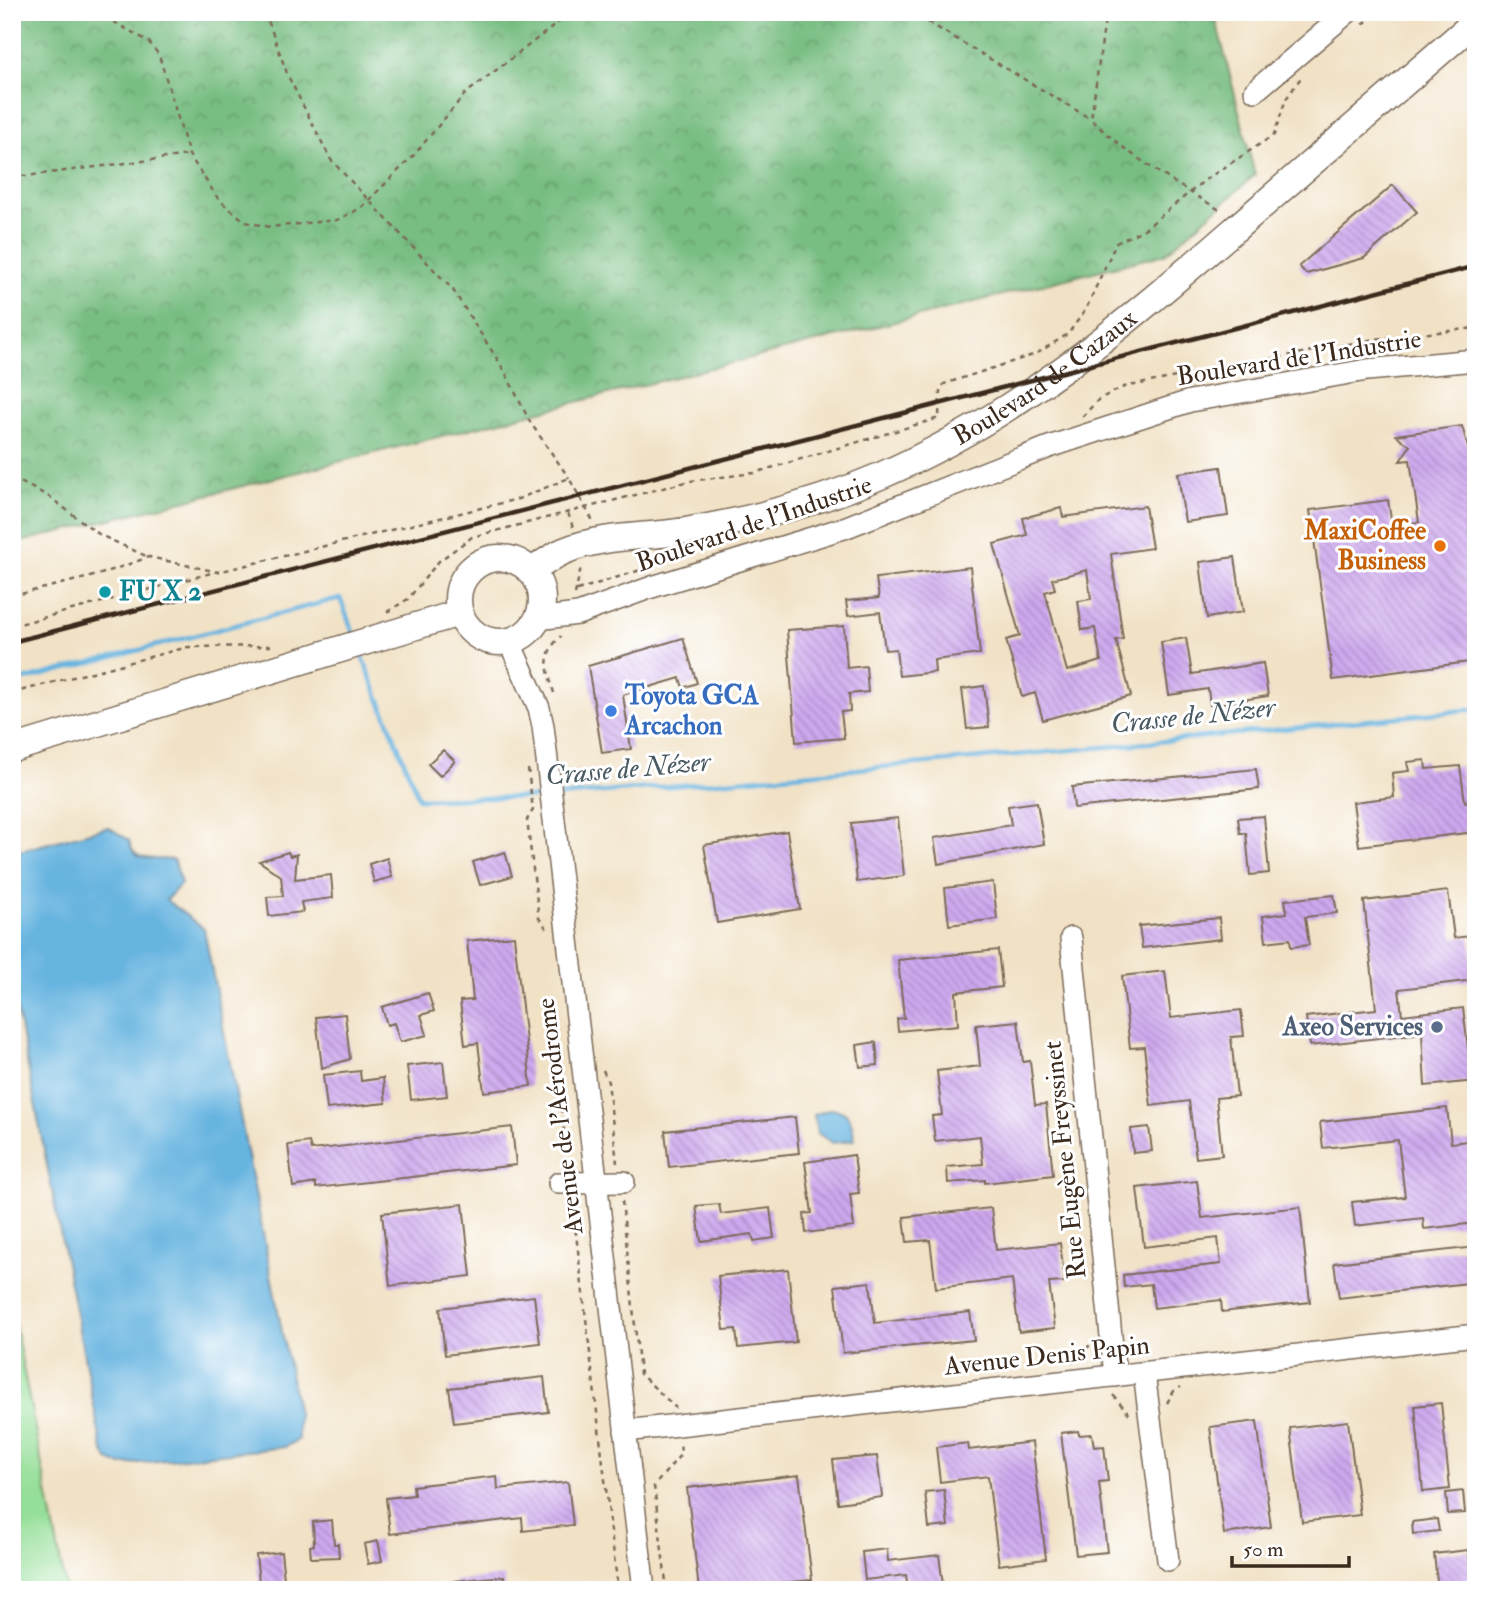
<svg xmlns="http://www.w3.org/2000/svg" width="1488" height="1602" font-family="'IM FELL Double Pica',serif">
<style>
.forest{fill:url(#forest-crowns);stroke:#5a7450;stroke-width:2}
.garden{fill:#96df9a;stroke:#68845c;stroke-width:2}
.water{fill:#66b4e0;stroke:#506f7f;stroke-width:2}
.lines{fill:none;stroke-linecap:round;stroke-linejoin:round}
.stream{stroke:#66b4e0;stroke-width:4.5}
.building{fill:url(#building-back-hatch);fill-rule:evenodd}
.minor-casing{stroke:#7b6a59;stroke-width:24}
.major-casing{stroke:#7b6a59;stroke-width:29}
.path{stroke:#7b6a59;stroke-width:2.5;stroke-dasharray:5 5;stroke-linecap:butt}
.minor{stroke:#fff;stroke-width:21}
.major{stroke:#fff;stroke-width:26}
.rail{stroke:#3b2a1e;stroke-width:4.5}
.food-dot{fill:#e8710a;stroke:#fff;stroke-width:2.5}
.culture-dot{fill:#0f9aa8;stroke:#fff;stroke-width:2.5}
.shop-dot{fill:#3f7fe0;stroke:#fff;stroke-width:2.5}
.service-dot{fill:#5c6f8a;stroke:#fff;stroke-width:2.5}
.labels{text-anchor:middle;dominant-baseline:central;stroke-width:6;stroke-linejoin:round;paint-order:stroke}
.street-label{font-size:26px;fill:#3b2a1e;stroke:#fff}
.food-label{font-size:26px;font-weight:bold;fill:#c56008;stroke:#fff;text-anchor:end}
.culture-label{font-size:26px;font-weight:bold;fill:#0d838f;stroke:#fff;text-anchor:start}
.shop-label{font-size:26px;font-weight:bold;fill:#366cbe;stroke:#fff;text-anchor:start}
.service-label{font-size:26px;font-weight:bold;fill:#4e5e75;stroke:#fff;text-anchor:end}
.water-label{font-size:28px;font-style:italic;fill:#4a5a62;stroke:#fff}
</style>
<defs>
<pattern id="forest-crowns" width="20" height="18" patternUnits="userSpaceOnUse" patternTransform="scale(1.75)"><rect width="20" height="18" fill="#78be82"/><path d="M2 6a3 3 0 1 1 6 0M12 15a3 3 0 1 1 6 0" fill="none" stroke="#649b6a"/></pattern>
<pattern id="building-back-hatch" width="6" height="6" patternUnits="userSpaceOnUse" patternTransform="scale(1.75)"><rect width="6" height="6" fill="#cea8ef"/><path d="M-1 5l2 2M0 0l6 6M5-1l2 2" fill="none" stroke="#a889c1"/></pattern>
</defs>
<rect width="100%" height="100%" fill="#fff"/>
<filter id="ink" filterUnits="userSpaceOnUse"><feTurbulence type="fractalNoise" baseFrequency=".0143" numOctaves="2"/><feDisplacementMap in="SourceGraphic" scale="14" xChannelSelector="R" yChannelSelector="G"/><feConvolveMatrix kernelMatrix="1 2 1 2 8 2 1 2 1" color-interpolation-filters="sRGB"/></filter>
<filter id="wash" filterUnits="userSpaceOnUse"><feTurbulence type="fractalNoise" baseFrequency=".00686" numOctaves="4" result="noise"/><feDisplacementMap in="SourceGraphic" scale="28" xChannelSelector="R" yChannelSelector="G"/><feGaussianBlur stdDeviation="1.57" result="paint"/><feColorMatrix in="noise" values="0 0 0 0 0 0 0 0 0 0 0 0 0 0 0 0 0 1.4 0 .05"/><feComposite in="paint" operator="in"/></filter>
<g filter="url(#wash)">
<rect width="100%" height="100%" fill="#f1e2c6"/>
<!-- forest -->
<path class="forest" d="M12,12h1202l41,163 -90,79 -1153,290z"/>
<!-- garden -->
<path class="garden" d="M12,1310l54,280h-54z"/>
<!-- water -->
<path class="water" d="M108,827l21,13c4,25 25,17 45,20l7,24 -15,16 38,29 94,485v26l-13,7 -164,18 -13,-5 -6,-12 -90,-463v-132z
M831,1109c19,0 22,15 23,31l-21,3 -16,-10 -3,-18z"/>
<g class="lines">
<!-- stream -->
<path class="stream" d="M361,653l58,146 127,-2
M12,683l328,-85 14,37
M559,796l568,-51 349,-36"/>
</g>
<g id="blocks">
<!-- building -->
<path class="building" d="M1393,185l24,27 -53,46 -58,16 -7,-8z
M1462,426l9,32 5,-1v204l-143,19 -23,-170 78,-10 4,25 27,-3 -9,-62 -10,1 10,-15 -14,-11z
M1221,467l7,49 -43,6 -7,-49z
M1145,506l7,42 -41,6 12,85 -7,1 15,56 -88,24 -8,-27 -13,4 -16,-57 14,-4 -26,-92 33,-9 -4,-17 38,-10 2,9zM1087,570l4,29 -13,2 4,29 13,-2 6,33 -34,10 -22,-79 10,-3 -3,-10z
M1235,557l8,55 -36,6 -7,-56z
M970,567l10,87 -46,6 1,12 -36,4 -3,-27 -11,1 -5,-38 -32,4 -2,-15 33,-3 -3,-20z
M844,626l3,42 19,-2 2,26 -19,2 1,17 -9,1 3,26 -48,4 -9,-112z
M683,638l14,45 -14,5 -3,-10 -57,17 8,54 -29,4 -14,-87z
M1186,638l6,36 71,-11 5,33 -58,9 -2,-16 -39,6 -8,-53z
M984,686l5,41 -22,2 -5,-40z
M443,750l12,11 -15,15 -12,-12z
M1425,760l1,9 34,-3 5,36 8,-1 2,31 -116,14 -6,-44 41,-5 -2,-24 17,-2 -2,-9z
M1256,769l3,20 -185,19 -2,-21z
M1037,802l7,42 -106,20 -4,-26 77,-13 -3,-19z
M1264,816l5,57 -19,2 -4,-42h-6l-2,-15z
M898,818l6,58 -47,6 -6,-59z
M787,831l13,78 -83,14 -13,-78z
M288,852l2,4 7,-2 -2,25 36,-4 2,23 -32,4 2,10 -34,4 -2,-19 16,-1 -2,-20 -22,-15z
M505,852l7,24 -32,9 -7,-23z
M387,858l5,19 -18,5 -5,-18z
M993,882l4,37 -48,6 -4,-37z
M1448,891l6,47 16,-2 4,44 -75,9 3,26 61,-7 6,48 7,-1v26l-51,5 -3,-53 -112,13 -4,-29 70,-8 -12,-108z
M1334,895l3,18 -32,4 4,28 -18,2 -1,-8 -24,3 -3,-26 24,-3 -2,-13z
M1219,918l2,21 -79,9 -3,-22z
M514,936l17,150 -47,6 -6,-49 -13,2 -5,-44 13,-1 -6,-59z
M998,950l4,37 -46,5 2,33 -60,6 -1,-12 7,-1 -6,-58z
M1165,971l6,47 70,-8 3,26 -13,1 6,59 -21,2 6,57 -26,3 -7,-57 -38,5 -7,-59 -14,1 -8,-72z
M428,993l6,18 -13,4 6,20 -27,7 -6,-19 -7,2 -5,-18z
M345,1014l5,45 -28,9 -6,-51z
M1018,1021l5,41 7,-1 5,44 11,-1 7,71 -68,8v-3l-37,3 -1,-16 36,-3 -3,-28 -45,5 -3,-25 10,-1 -5,-44 43,-5 -4,-41z
M876,1042l2,23 -18,2 -3,-22z
M443,1062l4,34 -36,4 -4,-34z
M360,1071l1,10 22,-3 3,25 -59,6 -4,-34z
M1447,1108l4,35 25,-3v83l-52,6 -1,-11 -68,8 -3,-24 53,-5 -7,-57 -75,8 -3,-26z
M795,1117l4,36 -130,14 -4,-36z
M512,1127l4,38 -200,23v-5l-23,4 -5,-42 21,-3 2,8z
M1149,1127l3,24 -19,2 -2,-24z
M854,1155l5,38 -9,1 4,33 -48,6 -2,-19 8,-1 -7,-51z
M1197,1181l5,37 98,-11 10,95 -88,10 -1,-12 -67,8 -3,-24 -27,3 -1,-12 98,-11 -3,-26 -74,9 -7,-59z
M463,1204l8,72 -81,10 -8,-73z
M719,1204l2,10 49,-6 4,30 -20,3 -2,-7 -51,7 -5,-35z
M991,1208l5,42 64,-7 5,39 -16,1 6,45 -36,4 -7,-53 -76,9 -6,-48 -23,2 -3,-25z
M1476,1247v35l-137,16 -5,-35z
M788,1269l8,73 -58,6 -2,-19 -12,1 -6,-54z
M870,1282l5,41 95,-11 4,28 -131,13 -8,-67z
M534,1296l6,47 -95,12 -5,-47z
M544,1377l4,35 -94,11 -5,-35z
M1441,1403l9,86 -27,3 -8,-86z
M1257,1421l14,106 -47,7 -14,-107z
M1348,1421l12,94 -58,7 -12,-94z
M1078,1431l1,4 13,-1 2,13 10,-1 4,35 -9,1 8,70 -31,3 -15,-122z
M1032,1442l14,117 -47,6 -11,-89 -48,6 -4,-35 32,-4 1,7z
M877,1456l5,41 -44,6 -5,-43z
M799,1475l13,105 -113,10 -12,-102z
M497,1476l1,13 70,-7 5,43 -50,6 -1,-13 -132,16 -4,-36 28,-3 -1,-9z
M944,1490l4,36 -19,2 -4,-36z
M1463,1491l2,22 -17,1 -2,-21z
M1437,1519l2,12 -26,3 -1,-12z
M332,1520l2,24h4l1,13 -28,1 -1,-12 4,-1 -1,-23z
M378,1541l4,20 -14,3 -4,-20z
M887,1549l1,12 51,-6 4,30 -35,4 -2,-14 -41,5 -3,-28z
M1468,1550l5,40h-35l-4,-36z
M281,1552l4,36 -25,2 -4,-35z
M504,1576l1,14h-50l-1,-9z"/>
</g>
</g>
<g filter="url(#ink)">
<use href="#blocks" fill-opacity="0" stroke="#7b6a59" stroke-width="2"/>
<g class="lines">
<defs>
<path id="minor" d="M1255,91l93,-79
M537,619l41,-5 74,-27 192,-59 205,-81 141,-46 177,-31 109,-10
M509,641l30,67 4,18 101,864
M1071,938l44,438
M559,1183l65,-1
M1144,1373l24,187
M625,1431l851,-96"/>
<g id="major">
<circle cx="500" cy="600" r="42"/>
<path id="s1" d="M531,572c10,-7 21,-16 33,-21 40,-17 85,-13 127,-21 64,-11 129,-28 189,-54 141,-61 247,-154 362,-253 78,-68 156,-135 234,-202"/>
<path d="M12,749l447,-136"/>
</g>
</defs>
<!-- minor casing -->
<use href="#minor" class="minor-casing"/>
<!-- major casing -->
<use href="#major" class="major-casing"/>
<!-- path -->
<path class="path" d="M96,12l52,29 11,14 30,100 30,45 27,22 24,5 67,-7 24,-12 53,-53 51,-61 107,-82
M265,12l23,64 43,84 122,130 51,80 26,52 39,56
M911,12l180,107
M1106,12l-15,107c38,38 86,65 132,93
M1363,24l17,-12
M12,174l14,2 163,-21
M1082,417l17,-18 25,-12 251,-48 101,-11
M12,478l36,18 52,39 48,22
M568,513l5,14
M577,590l67,-21
M575,594l6,-27
M12,596l86,-21 51,-18 69,15 300,-73 51,-21 24,43
M387,612l21,-13 31,-38 33,-24 218,-56 64,-8 185,-55 1,-27 4,-7 92,-30 32,-20 18,-25 30,-66 30,-15 59,-48 69,-45 12,-36 16,-23
M12,626l203,-54
M12,693l176,-46 85,-1
M554,693c-7,-24 -13,-38 7,-57
M528,769l5,41 -6,10 12,98 8,11
M565,1070l-7,10 10,86
M603,1070l5,12 9,81
M572,1200l46,390
M622,1201l18,173 36,34
M1129,1341l17,13
M1072,1363l20,-20
M1113,1395l18,21
M1167,1403l7,-12 7,-4
M667,1590l-13,-104 27,-32 -1,-12"/>
<!-- minor -->
<use href="#minor" class="minor"/>
<!-- major -->
<use href="#major" class="major"/>
<!-- rail -->
<path class="rail" d="M12,642l1464,-376"/>
</g>
</g>
<!-- markers -->
<circle class="food-dot" cx="1440" cy="546" r="7"/>
<circle class="culture-dot" cx="105" cy="592" r="7"/>
<circle class="shop-dot" cx="611" cy="711" r="7"/>
<circle class="service-dot" cx="1437" cy="1027" r="7"/>
<g class="labels">
<!-- street labels -->
<g class="street-label">
<text transform="translate(1299 358) rotate(-9)">Boulevard de l'Industrie</text>
<text stroke="none"><textPath href="#s1" startOffset="558">Boulevard de Cazaux</textPath></text>
<text transform="translate(754 524) rotate(-19)">Boulevard de l'Industrie</text>
<text transform="translate(560 1116) rotate(-97)">Avenue de l'Aérodrome</text>
<text transform="translate(1065 1160) rotate(-96)">Rue Eugène Freyssinet</text>
<text transform="translate(1047 1356) rotate(-6)">Avenue Denis Papin</text>
</g>
<!-- food labels -->
<g class="food-label">
<text x="1426" y="531">MaxiCoffee<tspan x="1426" dy="30">Business</tspan></text>
</g>
<!-- culture labels -->
<g class="culture-label">
<text x="119" y="592">FU X 2</text>
</g>
<!-- shop labels -->
<g class="shop-label">
<text x="625" y="696">Toyota GCA<tspan x="625" dy="30">Arcachon</tspan></text>
</g>
<!-- service labels -->
<g class="service-label">
<text x="1423" y="1027">Axeo Services</text>
</g>
<!-- water labels -->
<g class="water-label">
<text transform="translate(1193 716) rotate(-6)">Crasse de Nézer</text>
<text transform="translate(628 769) rotate(-5)">Crasse de Nézer</text>
</g>
</g>
<!-- margin -->
<rect width="1488" height="1602" fill="none" stroke="#fff" stroke-width="42"/>
<!-- scale -->
<path d="M1232 1556v10h117v-10" fill="none" stroke="#3b2a1e" stroke-width="3.5"/>
<text x="1243" y="1556" font-size="21" fill="#3b2a1e" stroke="#ffffff" stroke-width="5" paint-order="stroke">50 m</text>
</svg>
